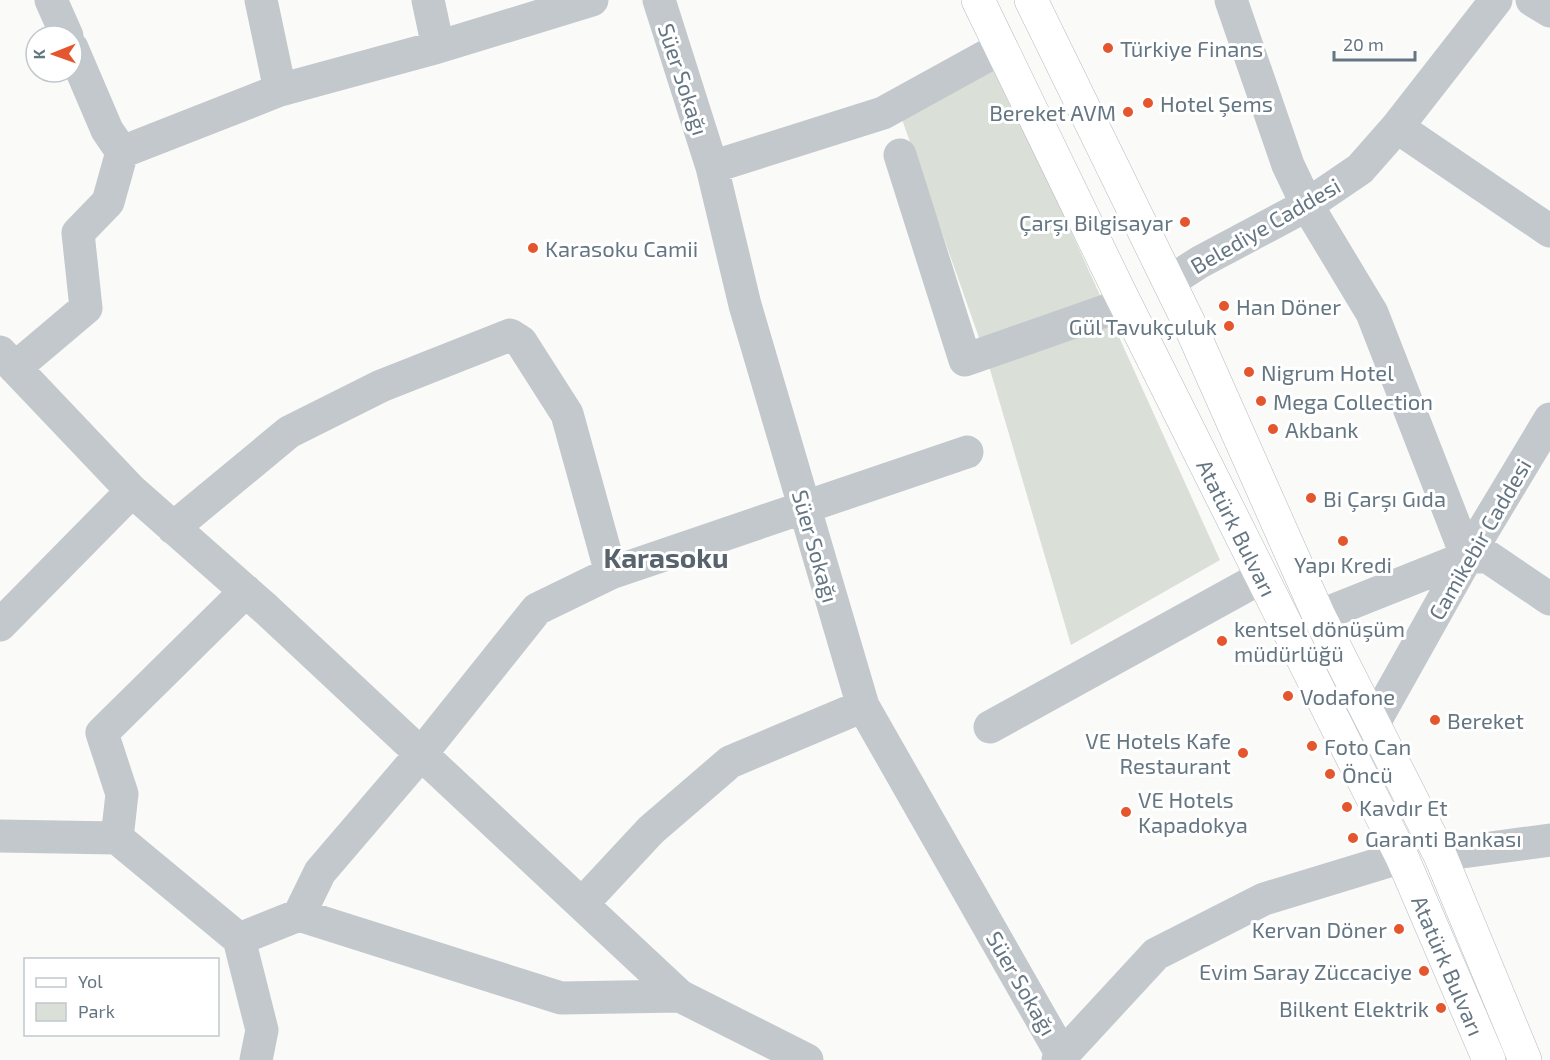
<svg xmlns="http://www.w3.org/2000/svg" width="1550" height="1060" font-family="'Exo 2',sans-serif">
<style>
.green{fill:#dadfd7}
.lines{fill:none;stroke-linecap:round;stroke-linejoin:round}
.major-casing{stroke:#b5babe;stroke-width:34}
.minor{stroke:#c3c8cc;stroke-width:33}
.major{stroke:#fff;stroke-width:33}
.poi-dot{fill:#e4572e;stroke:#fff;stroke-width:2}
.labels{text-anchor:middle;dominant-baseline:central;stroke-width:6;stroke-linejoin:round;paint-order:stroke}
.poi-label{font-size:22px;fill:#657683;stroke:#fff;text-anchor:start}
.street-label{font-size:22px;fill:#657683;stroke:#fff}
.district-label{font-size:28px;font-weight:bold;fill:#57646e;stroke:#fff}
</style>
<rect width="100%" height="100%" fill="#fafaf8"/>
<!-- green -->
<path class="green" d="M993,59l227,501 -149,85 -82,-279 -91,-258z"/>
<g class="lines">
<defs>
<g id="major">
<path id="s1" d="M978,0l140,289 284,568 87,203"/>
<path d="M1031,0l157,321 131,295 121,239 85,205"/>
</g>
</defs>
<!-- major casing -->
<use href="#major" class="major-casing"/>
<!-- minor -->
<path class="minor" d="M51,0l16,36
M261,0l19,90
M428,0l10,47
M659,0l53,167 33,138 118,401 199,349
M1231,0l57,165 19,40 65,108 95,244
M1532,0l18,11
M1397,127l153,104
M122,152l158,-62 158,-43 154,-47
M900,155l65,205 160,-56
M712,167l171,-54 118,-65
M1169,282l31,-20 107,-57 53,-36 37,-42 99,-127
M0,352l132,139 134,118 414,387 127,64
M15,368l71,-60 -8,-75 30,-31 14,-50 -15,-22 -35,-82
M173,528l116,-96 92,-46 129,-51 11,7 46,72 44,159
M1319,616l148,-59h21l62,42
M0,625l132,-134
M1374,723l93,-166 83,-138
M990,727l272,-150
M0,836l117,2 122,101 23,91 -6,30
M117,838l5,-44 -20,-61 144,-142
M1440,855l110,-15
M582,904l69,-74 79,-68 133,-56
M299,915l21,-43 101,-118 116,-145 74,-36 356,-121
M239,939l60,-24 262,83 119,-2
M1058,1060l98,-106 108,-55 138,-42"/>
<!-- major -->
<use href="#major" class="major"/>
</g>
<!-- markers -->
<g class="poi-dot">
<circle cx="1108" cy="48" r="6"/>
<circle cx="1148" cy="103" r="6"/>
<circle cx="1128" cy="112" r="6"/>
<circle cx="1185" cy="222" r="6"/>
<circle cx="533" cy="248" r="6"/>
<circle cx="1224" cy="306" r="6"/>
<circle cx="1229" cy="326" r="6"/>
<circle cx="1249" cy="372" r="6"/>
<circle cx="1261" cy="401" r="6"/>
<circle cx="1273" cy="429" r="6"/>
<circle cx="1311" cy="498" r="6"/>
<circle cx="1343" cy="541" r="6"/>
<circle cx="1222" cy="641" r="6"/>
<circle cx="1288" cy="696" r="6"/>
<circle cx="1435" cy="720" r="6"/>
<circle cx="1312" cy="746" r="6"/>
<circle cx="1243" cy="753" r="6"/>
<circle cx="1330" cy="774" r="6"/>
<circle cx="1347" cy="807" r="6"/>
<circle cx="1126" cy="812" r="6"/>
<circle cx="1353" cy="838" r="6"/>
<circle cx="1399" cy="929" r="6"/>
<circle cx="1424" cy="971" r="6"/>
<circle cx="1441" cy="1008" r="6"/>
</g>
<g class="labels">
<!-- poi labels -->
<g class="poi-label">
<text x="1120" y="48">Türkiye Finans</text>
<text x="1160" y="103">Hotel Şems</text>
<text x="1116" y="112" text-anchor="end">Bereket AVM</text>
<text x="1173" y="222" text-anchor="end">Çarşı Bilgisayar</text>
<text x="545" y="248">Karasoku Camii</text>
<text x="1236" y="306">Han Döner</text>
<text x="1217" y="326" text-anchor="end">Gül Tavukçuluk</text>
<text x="1261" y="372">Nigrum Hotel</text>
<text x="1273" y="401">Mega Collection</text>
<text x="1285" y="429">Akbank</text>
<text x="1323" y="498">Bi Çarşı Gıda</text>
<text x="1343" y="564" text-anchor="middle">Yapı Kredi</text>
<text x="1234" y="628">kentsel dönüşüm<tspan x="1234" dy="25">müdürlüğü</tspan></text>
<text x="1300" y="696">Vodafone</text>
<text x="1447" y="720">Bereket</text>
<text x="1231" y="740" text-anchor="end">VE Hotels Kafe<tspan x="1231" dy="25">Restaurant</tspan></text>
<text x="1324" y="746">Foto Can</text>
<text x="1342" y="774">Öncü</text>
<text x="1138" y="799">VE Hotels<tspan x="1138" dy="25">Kapadokya</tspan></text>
<text x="1359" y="807">Kavdır Et</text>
<text x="1365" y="838">Garanti Bankası</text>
<text x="1387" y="929" text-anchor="end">Kervan Döner</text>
<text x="1412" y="971" text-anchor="end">Evim Saray Züccaciye</text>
<text x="1429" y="1008" text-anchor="end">Bilkent Elektrik</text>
</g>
<!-- street labels -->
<g class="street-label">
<text transform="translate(684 79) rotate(72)">Süer Sokağı</text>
<text transform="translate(1265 225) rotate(-30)">Belediye Caddesi</text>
<text stroke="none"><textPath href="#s1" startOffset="588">Atatürk Bulvarı</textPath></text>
<text transform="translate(1479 539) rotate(-60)">Camikebir Caddesi</text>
<text transform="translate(816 546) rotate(74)">Süer Sokağı</text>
<text stroke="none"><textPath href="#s1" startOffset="1074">Atatürk Bulvarı</textPath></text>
<text transform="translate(1022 983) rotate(60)">Süer Sokağı</text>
</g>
<!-- district labels -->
<g class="district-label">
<text x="666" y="557">Karasoku</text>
</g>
</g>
<!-- legend -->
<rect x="24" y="958" width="195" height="78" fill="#ffffff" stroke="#c1c8cd" stroke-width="1.5"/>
<rect x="36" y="978" width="30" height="9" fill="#ffffff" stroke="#c1c8cd" stroke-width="1.5"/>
<text x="78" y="988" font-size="18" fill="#657683">Yol</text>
<rect x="36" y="1003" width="30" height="18" fill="#dadfd7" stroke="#c1c8cd" stroke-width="1.5"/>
<text x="78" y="1018" font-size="18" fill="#657683">Park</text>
<!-- north arrow -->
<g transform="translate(54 54) rotate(269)"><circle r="28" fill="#ffffff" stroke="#c1c8cd" stroke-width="1.5"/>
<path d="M0-4.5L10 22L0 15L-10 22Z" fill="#e4572e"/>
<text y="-9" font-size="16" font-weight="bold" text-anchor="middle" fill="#657683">K</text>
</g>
<!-- scale -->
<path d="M1334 51v9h81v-9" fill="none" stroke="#657683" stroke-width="3"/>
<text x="1343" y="51" font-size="18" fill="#657683" stroke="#ffffff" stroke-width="4.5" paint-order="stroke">20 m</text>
</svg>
